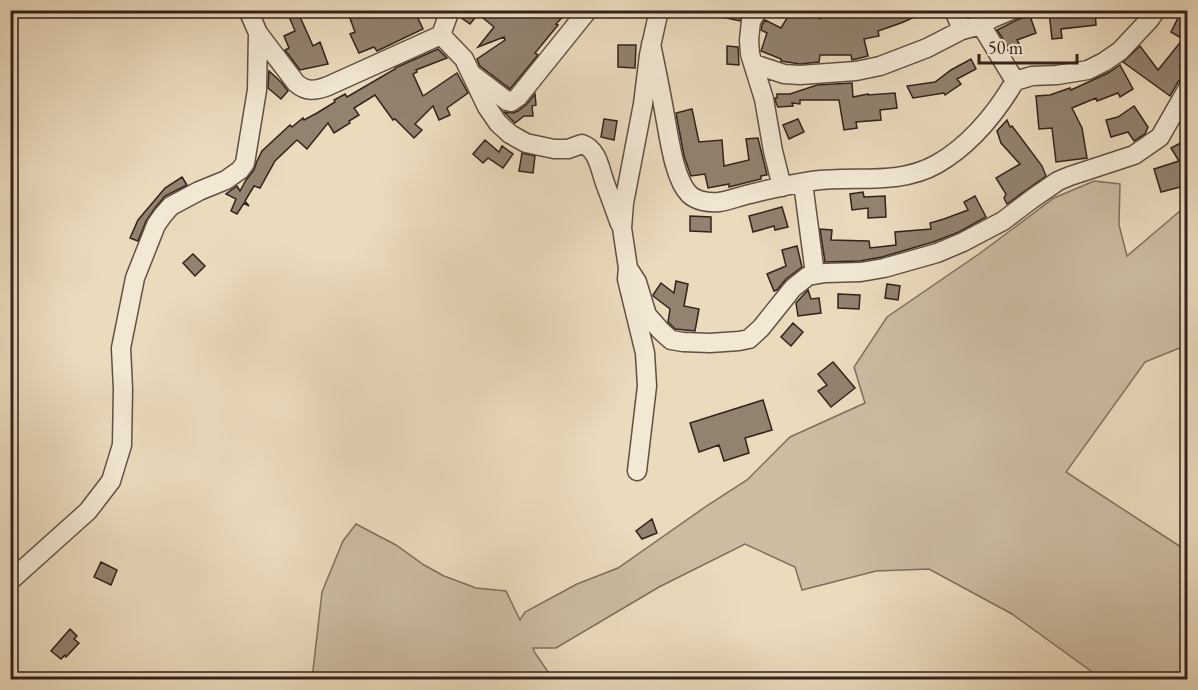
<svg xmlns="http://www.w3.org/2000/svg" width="1198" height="690" font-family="'EB Garamond',serif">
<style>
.green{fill:#ccbca2;stroke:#7f6f5f;stroke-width:1.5}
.building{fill:#928270;stroke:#32221c;stroke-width:1.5}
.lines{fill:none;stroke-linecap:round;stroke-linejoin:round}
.minor-casing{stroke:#605044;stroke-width:21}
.minor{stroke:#f2e8d4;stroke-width:18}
</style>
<rect width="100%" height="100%" fill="#ebdbbd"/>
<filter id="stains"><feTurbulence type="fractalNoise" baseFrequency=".00333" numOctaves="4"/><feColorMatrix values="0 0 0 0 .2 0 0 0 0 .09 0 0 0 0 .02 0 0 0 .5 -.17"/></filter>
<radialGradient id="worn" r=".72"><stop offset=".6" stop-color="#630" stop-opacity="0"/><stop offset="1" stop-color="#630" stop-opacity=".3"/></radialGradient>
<!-- green -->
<path class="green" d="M1094,181l26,3 -1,41 8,31 60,-51v140l-42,17 -79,110 121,79v128h-85l-90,-65 -83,-45 -53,2 -74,19 -7,-23 -50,-23 -86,43 -103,61h-23l2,5 18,26h-241l10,-87 21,-51 13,-17 40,21 28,20 20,11 32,12 30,3 14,29 5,-8 52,-28 41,-16 90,-63 39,-25 43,-43 75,-34 -11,-36 33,-50 92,-63 75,-56z"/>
<!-- building -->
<path class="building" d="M297,10l16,36 7,-4 8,22 -28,6 -15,-20 4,-2 -5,-12 11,-5 -7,-17z
M347,10h46l2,6 13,-6h6l9,19 -46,22 -3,-4 -15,6 -9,-19 5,-2z
M464,10h105l-13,14 2,1 -23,28 3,2 -28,34 -30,-23 -3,-7 28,-19 -1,-3 -26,10 16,-20 -16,-13 -8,10 -10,-7z
M713,10h31l-4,11 -28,-6z
M792,10h15l13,9 5,-9h19l8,3h6l1,1 19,-4 50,1 -27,12 -23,8 1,5 -15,3 4,17 -16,4 -1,-5h-31l-1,7 -19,2 -19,-3v-2l-20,-8 6,-18 -6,-3 1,-5 3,-5 16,8z
M1182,10h6v48l-8,9 7,5 -9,10 -8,14 -47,-34 17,-16 18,24 25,-31 -12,-7z
M1077,11v2l18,-2 1,14 -35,4 1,9 -10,1 -3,-27z
M1030,16l6,17 -19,7 3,5 -10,5 -13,-20 22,-11z
M618,45h18l-1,23 -17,-1z
M727,46l11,1 1,18 -12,-1z
M438,49l9,9 -31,12 1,2 -4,2 10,22 34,-23 11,20 -21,15 3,7 -11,5 -6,-14 -18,18 7,6 -8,8 -19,-19 -2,1 -18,-25 -21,13 5,7 -10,6 1,2 -16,10 -6,-10 -21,26 -10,-9 -22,21 -15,27 -6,-2 -9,15 4,5 -5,-3 -7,11 -6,-3 5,-12 -10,-5 11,-8 3,5 6,-11 8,-10 3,-9 5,-10 28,-26 2,2 11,-9 1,2 13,-7 18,-11 -1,-2 11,-6 2,3 48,-28v-1z
M971,59l5,10 -19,10 4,5 -16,11 -1,-2 -31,5 -6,-12 28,-4 16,-12z
M1120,65l13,24 -13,8 -2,-4 -21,8 -1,-3 -24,10 10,20 5,30 -31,4 -4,-34 -13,1 -3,-33 14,-1 20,-7 1,2 37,-17z
M269,71l12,11 7,9 -7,8 -13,-11z
M852,83l1,14 15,-3v1l27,-2 2,15 -17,2 1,10 -25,2 1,6 -13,2 -5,-30h-39v4l-8,-1 1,3 -15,1 -2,-4 -1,-5h2v-4h13l27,-9z
M535,94l1,11 -4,1 1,10h-9l-9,7 -11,-11 9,1 5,-2 9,-7z
M1134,106l14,21 -3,7 -11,7 -6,-9 -17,5 -5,-17 12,-3z
M692,109l7,33 23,-2 2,26 25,-6 -3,-21 12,-1 9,37 -6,1v3l-32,8v-3l-21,4 -3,-14 -14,2 -7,-20 -8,-43z
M604,119l13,2 -3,19 -13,-3z
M798,119l6,13 -15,7 -6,-14z
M1007,120l3,7 2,-1 30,40 4,10 -39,28 -3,-6 2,-4 -10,-16 24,-14 -19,-21 -4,-12z
M1188,139v46l-27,7 -7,-23 25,-8 -8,-13z
M485,140l14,12 3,-6 11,8 -10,14 -15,-10 -5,5 -10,-9z
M522,153l13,3 -2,17 -14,-2z
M182,177l5,8 -22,11 -10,12 -9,13 -8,20 -8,-3 8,-18 27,-32z
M863,192l1,5 21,-1 1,21 -18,1v-10l-16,2 -2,-16z
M975,196l11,21 -27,15 -26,10 -51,15 -22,4 -35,1 -5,-33 12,1 -1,10 38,1 1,7 26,-3 -1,-13 36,-3 -1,-6 14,-4 24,-9 -4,-8z
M782,207l6,20 -13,3 -1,-4 -21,6 -4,-16z
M690,216l21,1v15l-21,-1z
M797,246l5,21 -16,12 -9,11 -3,1 -7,-17 19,-8 -4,-16z
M193,254l12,12 -10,10 -12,-13z
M676,281l12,3 -4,22 15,3 -4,22 -20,-2 -7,-7 2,-13 -17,-13v-1l8,-12 13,10z
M887,284l13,2 -2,14 -13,-2z
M808,290l3,9 8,-1 2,15 -23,3 -2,-13z
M838,294l22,1 -1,14 -21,-1z
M793,323l10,9 -12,14 -10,-9z
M833,362l22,26 -24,19 -13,-16 9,-6 -9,-11z
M763,400l9,30 -27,8 4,15 -25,8 -5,-16 -20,7 -9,-29z
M652,519l5,14 -15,6 -6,-8z
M101,562l16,8 -6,15 -17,-8z
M70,629l7,7 -3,3 5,4 -13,14 -1,-2 -4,4 -10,-8z"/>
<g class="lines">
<defs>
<path id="minor" d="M248,10l10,23 38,50c10,9 19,8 32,3l113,-51 9,-25
M758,10l-7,11 -2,19 1,14 14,45 9,52 9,36
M954,10l8,20
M981,25l34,56
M441,35l23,24 23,48 11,16 12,11 16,9 28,6h14l14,-5c16,5 18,26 23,39 5,14 10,27 15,41
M651,44c5,24 10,48 14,72 4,20 9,63 24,78 7,7 20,9 30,8 10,-1 21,-6 31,-8 20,-5 41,-10 62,-13 43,-6 86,5 125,-17 33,-19 59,-51 78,-83l17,-5 25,-1 31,-5 16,-8 16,-11 30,-32 6,-9
M754,64l30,10 16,1 56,-4 24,-5 47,-18 35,-18 19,-5 12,-7 19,-8
M473,75l34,26 4,1 7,-5 70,-87
M803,183l12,91
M628,268l9,14 10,33 14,16 10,9 12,2 27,1 29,-2 10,-2 12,-11 32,-40 15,-12 17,-3 36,-1 23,-4 53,-15 26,-11 40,-21 29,-22 26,-18 12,-5 64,-21 26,-18 28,-49
M637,471l10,-85 -2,-33 -18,-74 1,-11 -6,-40 2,-25 19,-99 6,-49 10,-45
M10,581l78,-70 23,-30 11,-36 1,-56 -2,-41 14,-70 21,-53 7,-10 8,-9 28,-15 27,-11 14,-10 5,-7 12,-73 1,-57"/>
</defs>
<!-- minor casing -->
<use href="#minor" class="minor-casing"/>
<!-- minor -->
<use href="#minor" class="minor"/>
</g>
<!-- margin -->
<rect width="1198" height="690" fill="none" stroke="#ebdbbd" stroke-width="36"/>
<rect x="12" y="12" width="1174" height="666" fill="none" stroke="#32221c" stroke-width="3"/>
<rect x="18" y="18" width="1162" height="654" fill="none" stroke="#32221c" stroke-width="1.5"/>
<!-- scale -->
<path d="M979 54v9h98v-9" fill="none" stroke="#32221c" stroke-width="3"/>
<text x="988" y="54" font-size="18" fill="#32221c" stroke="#f2e8d4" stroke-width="4.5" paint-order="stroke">50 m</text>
<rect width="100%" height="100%" filter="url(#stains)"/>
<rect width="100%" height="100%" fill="url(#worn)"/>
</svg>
